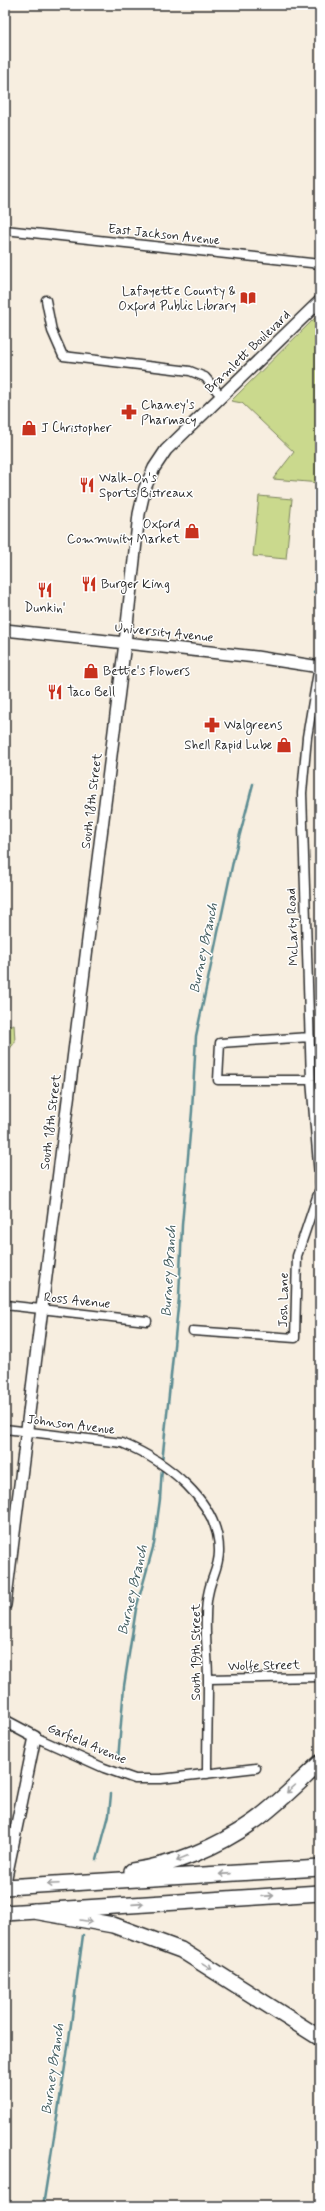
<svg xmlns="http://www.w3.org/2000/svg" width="325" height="2211" font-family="Mynerve,sans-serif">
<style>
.green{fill:#cad98d;stroke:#7a825c}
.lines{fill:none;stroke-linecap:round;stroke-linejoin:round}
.stream{stroke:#5c8c92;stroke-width:2.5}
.street-casing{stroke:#2b2b2b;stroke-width:11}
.secondary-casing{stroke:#2b2b2b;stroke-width:14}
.highway-casing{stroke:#2b2b2b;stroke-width:18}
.street{stroke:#fff;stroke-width:8}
.secondary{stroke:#fff;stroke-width:11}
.highway{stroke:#fff;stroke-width:15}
.oneway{stroke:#a0a0a0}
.labels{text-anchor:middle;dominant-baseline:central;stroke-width:3;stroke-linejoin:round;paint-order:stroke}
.street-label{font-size:13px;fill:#2b2b2b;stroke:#fff}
.poi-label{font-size:13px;fill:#2b2b2b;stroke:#fff;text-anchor:start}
.water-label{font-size:14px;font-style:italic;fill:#435c5e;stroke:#fff}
</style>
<rect width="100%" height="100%" fill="#f7eee0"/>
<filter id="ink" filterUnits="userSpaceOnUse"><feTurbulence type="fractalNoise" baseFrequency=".025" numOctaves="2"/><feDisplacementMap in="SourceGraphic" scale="8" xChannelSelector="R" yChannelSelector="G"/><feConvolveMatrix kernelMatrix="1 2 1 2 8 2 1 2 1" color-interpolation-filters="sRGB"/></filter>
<g filter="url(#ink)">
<!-- green -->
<path class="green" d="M320,313v170l-47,-4 21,-27 -52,-49 -11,-2z
M259,496l33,3 -6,60 -33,-3z
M14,1024l1,18 -10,13v-28z"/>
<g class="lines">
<!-- stream -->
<path class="stream" d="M314,592l6,-7
M162,1462l17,-164 3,-73 10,-114 4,-75 38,-179 19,-73
M118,1760l6,-74 12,-77 18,-65 6,-45 2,-32
M97,1860l12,-45 2,-21
M43,2206l24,-152 16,-119"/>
<defs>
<path id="street" d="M5,230l315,34
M46,300l6,31 11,25 127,15 15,6 17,20
M319,666l-12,71 -5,56 9,287 9,108
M310,1037l-90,6 -2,37h93
M5,1305l142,16
M193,1331l102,7 2,-82 23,-68
M5,1429l117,14c42,17 98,58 97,109 0,14 -7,25 -10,38 -2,8 -3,18 -3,27 -1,21 2,42 2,63 0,32 -1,63 -1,94
M208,1679l112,-2
M35,1737l69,31 31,11h26l95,-11
M5,1835l9,2"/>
<path id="secondary" d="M5,630l251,27 64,10
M5,1605l120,-962 14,-129 6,-26 9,-20 12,-18 154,-149
M5,1721l30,16 -30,145"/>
<path id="highway" d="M132,1871c42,-6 86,-24 121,-49 24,-17 45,-39 67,-59
M5,1887l315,-19
M34,1911l79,14 68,25 139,88
M5,1913l315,-20"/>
</defs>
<!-- street casing -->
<use href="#street" class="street-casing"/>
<!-- secondary casing -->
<use href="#secondary" class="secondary-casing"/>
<!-- highway casing -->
<use href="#highway" class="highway-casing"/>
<!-- street -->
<use href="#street" class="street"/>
<!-- secondary -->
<use href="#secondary" class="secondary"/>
<!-- highway -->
<use href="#highway" class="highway"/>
</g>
<!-- one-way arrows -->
<defs><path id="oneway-shaft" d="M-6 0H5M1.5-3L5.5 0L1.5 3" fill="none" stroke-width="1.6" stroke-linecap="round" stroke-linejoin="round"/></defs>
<g class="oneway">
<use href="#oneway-shaft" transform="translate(291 1789) rotate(138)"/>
<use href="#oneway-shaft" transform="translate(182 1858) rotate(158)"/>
<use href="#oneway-shaft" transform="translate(225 1874) rotate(176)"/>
<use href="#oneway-shaft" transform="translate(53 1884) rotate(177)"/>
<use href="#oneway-shaft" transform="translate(268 1896) rotate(-4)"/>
<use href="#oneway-shaft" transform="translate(138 1904) rotate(-4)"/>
<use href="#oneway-shaft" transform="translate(86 1921) rotate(9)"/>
<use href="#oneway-shaft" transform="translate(207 1966) rotate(32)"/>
</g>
</g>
<!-- icons -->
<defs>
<symbol id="library-bare" viewBox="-9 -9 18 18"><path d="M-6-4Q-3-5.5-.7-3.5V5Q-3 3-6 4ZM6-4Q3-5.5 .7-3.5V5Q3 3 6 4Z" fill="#c8321e" stroke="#fff" stroke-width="2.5" paint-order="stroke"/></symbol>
<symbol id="pharmacy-bare" viewBox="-9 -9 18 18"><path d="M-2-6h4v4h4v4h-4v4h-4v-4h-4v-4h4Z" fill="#c8321e" stroke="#fff" stroke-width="2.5" paint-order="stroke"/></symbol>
<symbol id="shop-bare" viewBox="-9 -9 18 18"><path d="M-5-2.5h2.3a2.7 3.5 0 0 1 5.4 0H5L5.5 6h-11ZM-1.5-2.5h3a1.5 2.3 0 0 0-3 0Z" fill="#c8321e" stroke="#fff" stroke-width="2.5" paint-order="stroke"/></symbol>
<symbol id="restaurant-bare" viewBox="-9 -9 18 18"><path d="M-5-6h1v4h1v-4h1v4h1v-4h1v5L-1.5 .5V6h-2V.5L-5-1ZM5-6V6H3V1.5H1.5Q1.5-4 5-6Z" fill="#c8321e" stroke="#fff" stroke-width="2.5" paint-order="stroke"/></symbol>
</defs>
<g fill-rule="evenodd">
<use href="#library-bare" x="237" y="287" width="22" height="22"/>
<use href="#pharmacy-bare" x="118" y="401" width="22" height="22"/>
<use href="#shop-bare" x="18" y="417" width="22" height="22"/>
<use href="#restaurant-bare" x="76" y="474" width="22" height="22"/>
<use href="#shop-bare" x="181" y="520" width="22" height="22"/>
<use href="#restaurant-bare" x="78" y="573" width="22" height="22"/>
<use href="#restaurant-bare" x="34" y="579" width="22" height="22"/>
<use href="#shop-bare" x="80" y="660" width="22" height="22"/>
<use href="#restaurant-bare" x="44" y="681" width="22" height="22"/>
<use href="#pharmacy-bare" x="201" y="714" width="22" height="22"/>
<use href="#shop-bare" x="273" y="734" width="22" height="22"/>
</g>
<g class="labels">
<!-- street labels -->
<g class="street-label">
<text transform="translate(164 235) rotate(6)">East Jackson Avenue</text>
<text transform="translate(248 352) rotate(-44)">Bramlett Boulevard</text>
<text transform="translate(164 633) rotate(6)">University Avenue</text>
<text transform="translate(92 801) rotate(-83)">South 18th Street</text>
<text transform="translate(293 927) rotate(-92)">McLarty Road</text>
<text transform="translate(51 1122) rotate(-83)">South 18th Street</text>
<text transform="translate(284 1300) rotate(-89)">Josh Lane</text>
<text transform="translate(77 1301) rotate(6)">Ross Avenue</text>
<text transform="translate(71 1425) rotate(7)">Johnson Avenue</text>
<text transform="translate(196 1652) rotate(-90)">South 19th Street</text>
<text transform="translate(264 1666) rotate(-1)">Wolfe Street</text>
<text transform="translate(87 1744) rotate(23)">Garfield Avenue</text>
</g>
<!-- poi labels -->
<g class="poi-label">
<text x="236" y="291" text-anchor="end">Lafayette County &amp;<tspan x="236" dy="15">Oxford Public Library</tspan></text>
<text x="141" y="405">Chaney's<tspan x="141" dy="15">Pharmacy</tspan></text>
<text x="41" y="428">J Christopher</text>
<text x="99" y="478">Walk-On's<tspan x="99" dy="15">Sports Bistreaux</tspan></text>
<text x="180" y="524" text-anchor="end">Oxford<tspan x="180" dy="15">Community Market</tspan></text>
<text x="101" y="584">Burger King</text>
<text x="45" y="608" text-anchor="middle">Dunkin'</text>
<text x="103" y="671">Bette's Flowers</text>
<text x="67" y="692">Taco Bell</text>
<text x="224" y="725">Walgreens</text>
<text x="272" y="745" text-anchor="end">Shell Rapid Lube</text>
</g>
<!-- water labels -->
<g class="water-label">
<text transform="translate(204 948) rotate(-78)">Burney Branch</text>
<text transform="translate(169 1271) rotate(-87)">Burney Branch</text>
<text transform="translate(133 1590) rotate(-77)">Burney Branch</text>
<text transform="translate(53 2069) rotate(-82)">Burney Branch</text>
</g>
</g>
<!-- margin -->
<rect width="325" height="2211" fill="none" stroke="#fff" stroke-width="20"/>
<rect x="10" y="10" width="305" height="2191" fill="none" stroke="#2b2b2b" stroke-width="1.5" filter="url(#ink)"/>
</svg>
